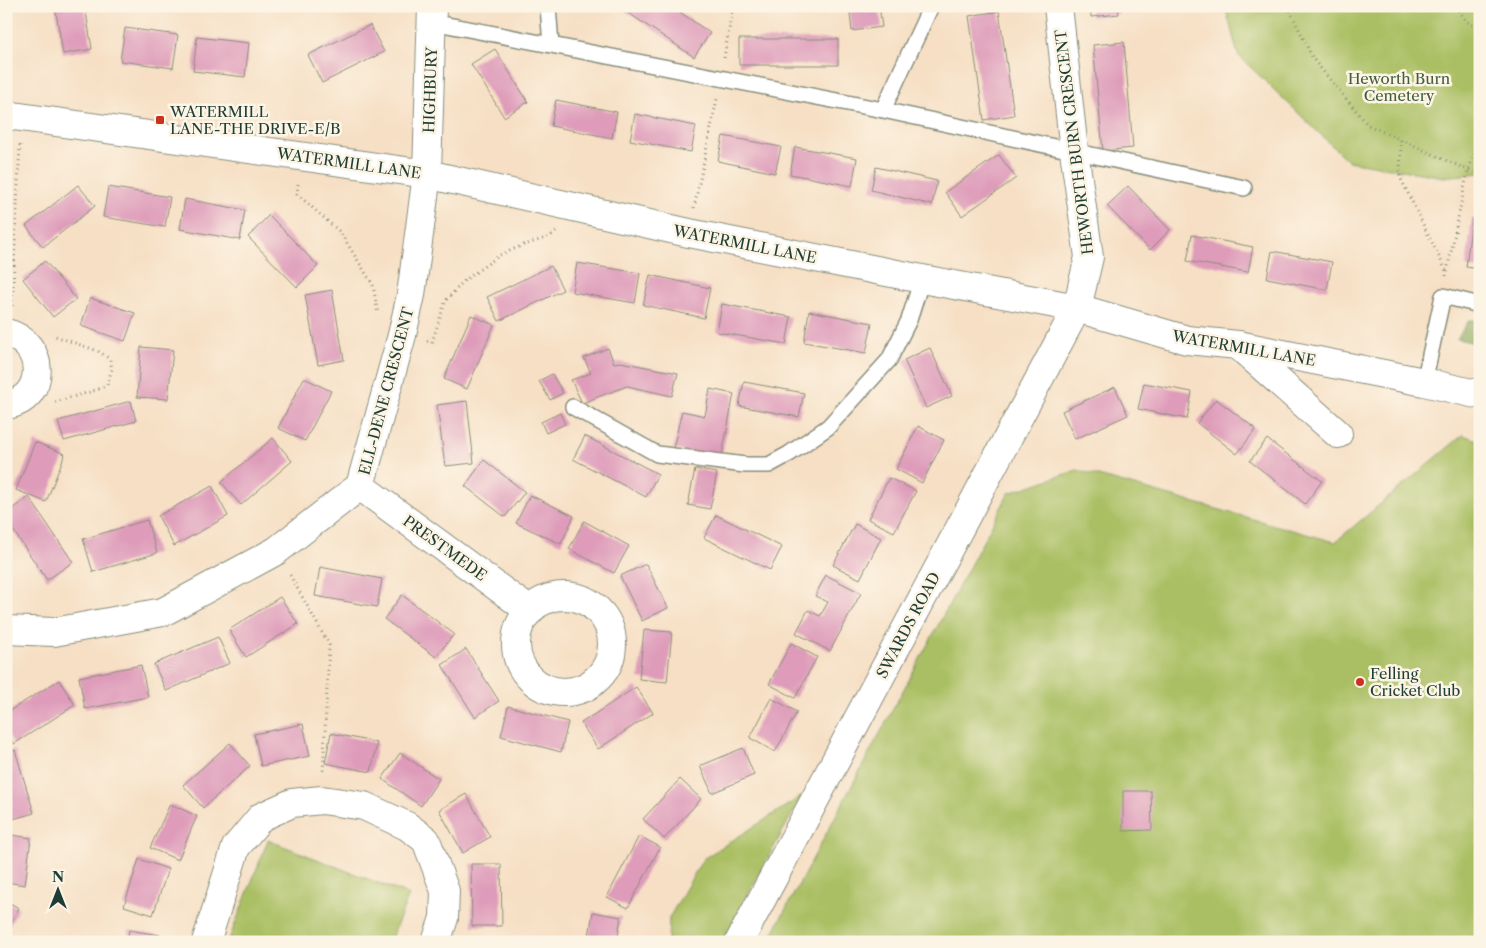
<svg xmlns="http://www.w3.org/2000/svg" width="1486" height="948" font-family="'Libre Caslon Text',serif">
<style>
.green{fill:#aabf63;stroke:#647e4c}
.forest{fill:#87a659;stroke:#537246}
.building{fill:#de9bba}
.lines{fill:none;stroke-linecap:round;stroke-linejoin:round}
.service-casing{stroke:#8a8e7c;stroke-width:18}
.minor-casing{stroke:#8a8e7c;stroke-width:30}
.tertiary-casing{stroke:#8a8e7c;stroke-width:30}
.path{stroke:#8a8e7c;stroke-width:3;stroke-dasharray:1 4;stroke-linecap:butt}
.service{stroke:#fff;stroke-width:15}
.minor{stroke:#fff;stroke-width:28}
.tertiary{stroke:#fff;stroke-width:28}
.poi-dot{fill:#c8321e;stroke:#fcf5e5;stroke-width:2}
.labels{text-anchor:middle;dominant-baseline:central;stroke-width:5;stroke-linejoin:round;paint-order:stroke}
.park-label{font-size:15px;fill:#425e40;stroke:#fcf5e5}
.street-label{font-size:15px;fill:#1f3d34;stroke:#fcf5e5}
.poi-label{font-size:15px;fill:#1f3d34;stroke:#fcf5e5;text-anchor:start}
</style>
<rect width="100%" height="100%" fill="#fcf5e5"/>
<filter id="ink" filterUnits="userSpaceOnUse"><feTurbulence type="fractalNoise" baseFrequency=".02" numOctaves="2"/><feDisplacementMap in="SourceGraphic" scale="10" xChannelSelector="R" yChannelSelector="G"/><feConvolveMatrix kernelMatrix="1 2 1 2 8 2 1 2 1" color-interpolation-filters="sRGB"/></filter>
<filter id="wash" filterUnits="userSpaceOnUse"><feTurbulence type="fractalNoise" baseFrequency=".0096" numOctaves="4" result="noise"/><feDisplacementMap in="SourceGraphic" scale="20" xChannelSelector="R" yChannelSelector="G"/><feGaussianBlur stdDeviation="1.12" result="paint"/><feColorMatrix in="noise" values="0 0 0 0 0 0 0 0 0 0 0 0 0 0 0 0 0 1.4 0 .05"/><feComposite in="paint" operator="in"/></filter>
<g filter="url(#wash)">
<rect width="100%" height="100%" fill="#f6dfc4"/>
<!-- green -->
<path class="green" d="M1225,6h255v167l-36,4 -96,-16 -110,-106z
M1463,435l17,6v501h-712l241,-449 68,-23 258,72z
M802,796l-80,146h-54l1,-24 34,-59z
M268,840l141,55 -19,47h-162z"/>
<!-- forest -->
<path class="forest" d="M742,6h44l-14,5z
M1469,320h11v24l-23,-5z"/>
<g id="blocks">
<!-- building -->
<path class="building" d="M55,6h30l7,43 -29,5z
M618,6h53l39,27 -16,24z
M849,6h30l3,21 -30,4z
M1090,6h28l1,8 -28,3z
M999,11l15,104 -30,5 -15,-104z
M370,25l14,27 -62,31 -14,-28z
M125,28l53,7 -5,33 -53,-7z
M197,37l52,6 -4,34 -52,-6z
M739,39h99v26h-99z
M1124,42l9,106 -30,3 -10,-106z
M495,49l33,53 -24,15 -33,-53z
M556,100l61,12 -5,26 -61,-12z
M635,114l61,12 -5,26 -61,-12z
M723,136l58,11 -6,26 -57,-12z
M795,147l62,11 -5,28 -62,-12z
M999,155l17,23 -54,38 -17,-24z
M876,167l61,14 -5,24 -61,-15z
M78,185l17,21 -52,41 -17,-21z
M1128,186l42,44 -20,20 -43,-44z
M108,187l62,10 -5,30 -62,-10z
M185,199l60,11 -5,30 -60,-11z
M269,215l49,51 -21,21 -49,-50z
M1472,218l8,1v50l-14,-2z
M1192,235l61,12 -5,25 -61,-11z
M1272,251l60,11 -5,28 -60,-12z
M45,261l31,38 -23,18 -30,-38z
M577,263l63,10 -5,30 -63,-11z
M551,266l12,24 -64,31 -12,-24z
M650,275l60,13 -6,30 -61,-13z
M332,290l12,70 -26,5 -13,-70z
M90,298l45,15 -10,28 -44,-15z
M722,304l69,13 -5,27 -69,-12z
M809,311l63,12 -6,30 -62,-11z
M471,315l23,10 -27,64 -23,-10z
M141,347l32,3 -5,49 -31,-2z
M608,348l6,15 6,-1 58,11 -6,23 -45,-10 -45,17 -11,-23 20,-7 -7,-15z
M930,348l22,48 -26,12 -22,-48z
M552,374l11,19 -13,7 -11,-19z
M304,378l27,13 -26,50 -27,-13z
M744,382l60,11 -5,24 -60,-11z
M1144,383l48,9 -5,27 -49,-10z
M1115,387l13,28 -53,24 -13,-28z
M710,389l24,5 -13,66 -48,-11 9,-38 23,5z
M1216,399l40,30 -19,25 -40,-31z
M131,401l5,20 -72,20 -6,-20z
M467,401l7,62 -29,3 -8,-61z
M560,413l5,11 -19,9 -5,-11z
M918,426l26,14 -22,43 -26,-14z
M585,436l73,38 -12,23 -73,-38z
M273,438l19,23 -51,44 -20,-23z
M1267,439l55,42 -17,23 -55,-43z
M35,442l30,12 -19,48 -30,-12z
M484,460l41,32 -20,25 -40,-31z
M695,469l22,4 -7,36 -22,-4z
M889,478l27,13 -22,41 -26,-13z
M212,486l16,30 -54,30 -16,-30z
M530,495l44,21 -13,28 -45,-21z
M29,497l44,65 -26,18 -41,-60v-7z
M716,515l66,32 -12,23 -66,-32z
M147,520l10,33 -64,19 -10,-33z
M584,521l45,25 -15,27 -45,-24z
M855,524l26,14 -21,41 -27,-14z
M646,564l22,44 -26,13 -22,-45z
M320,567l62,12 -5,28 -62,-11z
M826,575l35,18 -31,58 -34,-18 12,-23 12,6 3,-5 5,-9 -13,-6z
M402,595l52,39 -18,23 -52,-38z
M280,597l18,27 -52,33 -17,-27z
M644,630l28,2 -5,50 -28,-3z
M218,637l12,26 -64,28 -12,-27z
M791,643l26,14 -22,41 -26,-14z
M466,649l33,52 -24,16 -33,-52z
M141,665l7,32 -63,12 -6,-32z
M59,680l16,25 -61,39 -8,-12v-19z
M636,687l17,26 -55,36 -17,-26z
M771,698l26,14 -22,40 -25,-14z
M508,706l60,16 -7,30 -60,-16z
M303,724l7,32 -49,10 -7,-32z
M331,733l46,10 -6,29 -46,-9z
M230,743l20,23 -47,42 -20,-23z
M743,748l11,27 -42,18 -12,-27z
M15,750l19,63 -28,8v-68z
M400,753l39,26 -18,27 -39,-27z
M680,779l21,20 -37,40 -21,-20z
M1123,791h28l1,39 -29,1z
M466,794l24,43 -27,16 -24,-43z
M170,804l27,12 -19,44 -28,-12z
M6,834l25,4 -6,47 -19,-3z
M639,836l21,11 -32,61 -21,-11z
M139,859l29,10 -15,46 -29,-9z
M471,864h30l1,62h-30z
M6,901l13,7 -13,24z
M593,912l28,5 -4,25h-29z
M129,930l31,5 -1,7h-32z"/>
</g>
</g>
<g filter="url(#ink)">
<use href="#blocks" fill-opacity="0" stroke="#8a8e7c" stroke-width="1"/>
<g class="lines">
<defs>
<path id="service" d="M548,6l3,39 332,65 361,78
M432,22l119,23
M883,110l48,-104
M1424,382l19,-86 37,9
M573,407l84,47 88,11h24l20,-11 39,-27 61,-67 20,-40 13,-41"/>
<path id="minor" d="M6,333c40,9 42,66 0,72
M1238,345l100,89
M360,486l170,125
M516 644a48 48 0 1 1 96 0a48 48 0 1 1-96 0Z
M6,630l48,2 109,-20 113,-61 84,-65 42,-151 9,-40 16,-121 5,-168
M206,942l30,-95 25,-30 31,-14 30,-3 42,6 43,20 19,14 19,51 -1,27 -8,24
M739,942l338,-634 12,-51 -15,-106 -16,-145"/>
<path id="tertiary" d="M6,115l421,59 262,59 233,46 155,29 110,32 51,5 186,37 56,13"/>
</defs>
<!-- service casing -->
<use href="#service" class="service-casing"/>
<!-- minor casing -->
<use href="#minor" class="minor-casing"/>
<!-- tertiary casing -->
<use href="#tertiary" class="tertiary-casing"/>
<!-- path -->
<path class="path" d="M1288,6l25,53 55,66 100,45 12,4
M1456,6l10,15 14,9
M724,58l9,-52
M1401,140l-1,37 46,94
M298,184l-1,10 43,38 33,53 5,29
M694,208l23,-109
M1446,276l22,-106 12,-28
M12,306l8,-161
M427,341l5,1 14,-42 19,-20 35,-25 21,-9 28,-9 7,-5
M55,402l42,-12 10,-5 5,-16 -2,-10 -12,-8 -43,-15
M290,575l39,70 -6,129"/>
<!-- service -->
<use href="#service" class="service"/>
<!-- minor -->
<use href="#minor" class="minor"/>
<!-- tertiary -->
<use href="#tertiary" class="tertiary"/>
</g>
</g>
<!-- markers -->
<g class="poi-dot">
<rect x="155" y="115" width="10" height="10" rx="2.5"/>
<circle cx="1360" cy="682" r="5"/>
</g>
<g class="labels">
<!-- park labels -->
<g class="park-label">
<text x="1399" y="78">Heworth Burn<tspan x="1399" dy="17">Cemetery</tspan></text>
</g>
<!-- street labels -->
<g class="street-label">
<text transform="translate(430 90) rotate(-88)">HIGHBURY</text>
<text transform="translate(1074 142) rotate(-97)">HEWORTH BURN CRESCENT</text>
<text transform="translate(349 163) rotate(8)">WATERMILL LANE</text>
<text transform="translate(745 244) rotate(11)">WATERMILL LANE</text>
<text transform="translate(1244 348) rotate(10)">WATERMILL LANE</text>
<text transform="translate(386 391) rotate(-75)">ELL-DENE CRESCENT</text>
<text transform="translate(445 548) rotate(36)">PRESTMEDE</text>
<text transform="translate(908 625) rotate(-62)">SWARDS ROAD</text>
</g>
<!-- poi labels -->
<g class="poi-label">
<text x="170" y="111">WATERMILL<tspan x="170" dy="17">LANE-THE DRIVE-E/B</tspan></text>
<text x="1370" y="673">Felling<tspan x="1370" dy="17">Cricket Club</tspan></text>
</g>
</g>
<!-- margin -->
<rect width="1486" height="948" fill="none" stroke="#fcf5e5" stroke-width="25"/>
<!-- north arrow -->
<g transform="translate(58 890)" stroke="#fcf5e5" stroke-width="4" paint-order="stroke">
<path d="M0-4L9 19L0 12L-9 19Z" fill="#1f3d34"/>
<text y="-8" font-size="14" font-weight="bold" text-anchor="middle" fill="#1f3d34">N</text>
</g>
</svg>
